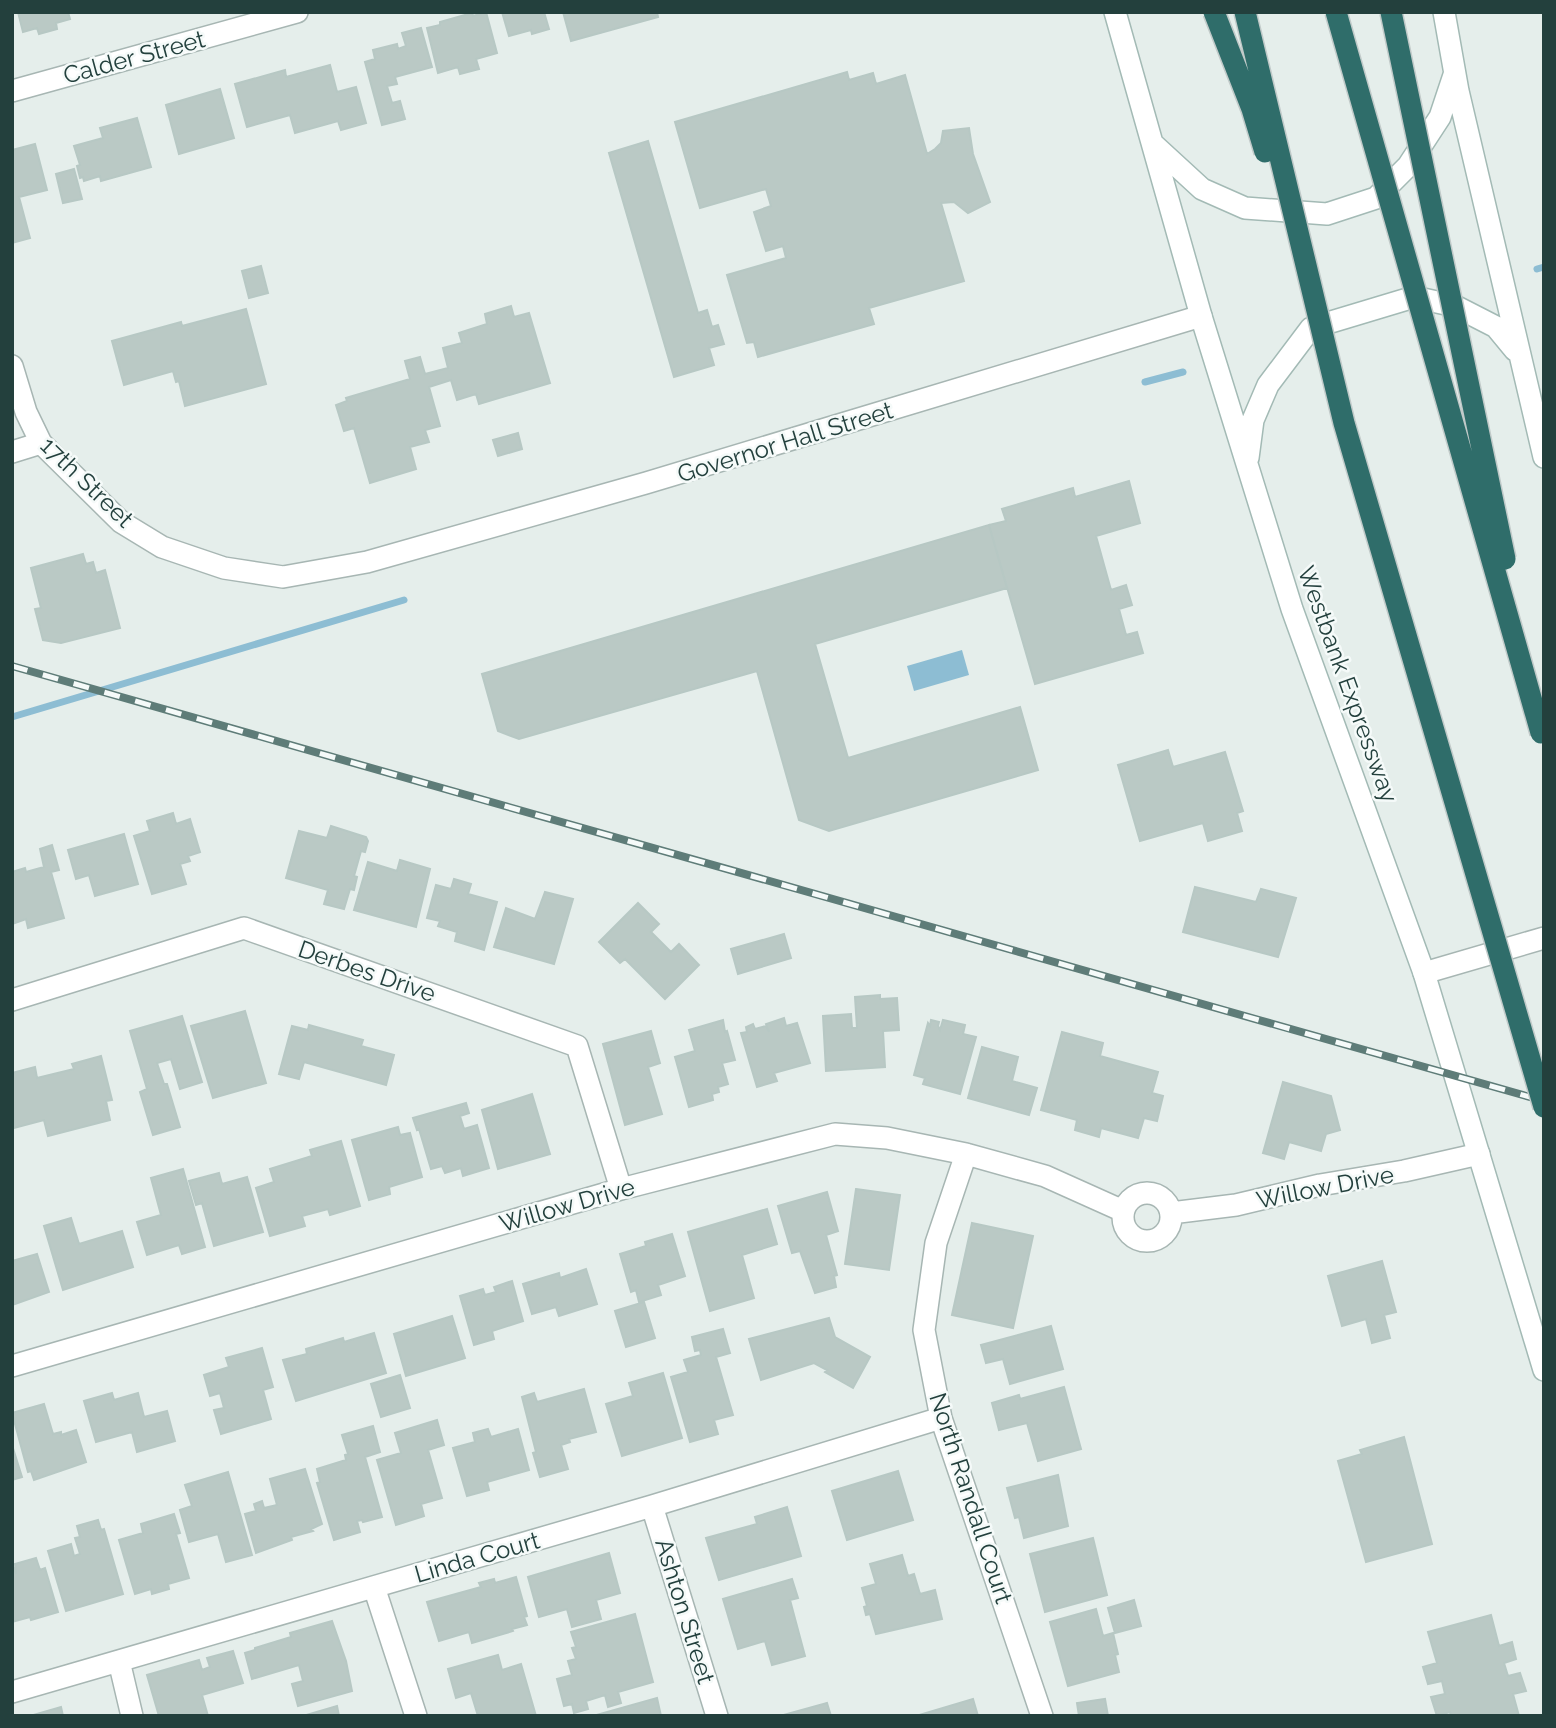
<svg xmlns="http://www.w3.org/2000/svg" width="1556" height="1728" font-family="Raleway,sans-serif">
<style>
.water{fill:#8dbdd3}
.lines{fill:none;stroke-linecap:round;stroke-linejoin:round}
.stream{stroke:#8dbdd3;stroke-width:7}
.building{fill:#bac9c5;stroke:#b7c8c4;stroke-width:2}
.minor-casing{stroke:#a7b6b3;stroke-width:24}
.secondary-casing{stroke:#a3bab5;stroke-width:24}
.minor{stroke:#fff;stroke-width:21}
.secondary{stroke:#fff;stroke-width:21}
.rail-casing{stroke:#5e7c78;stroke-width:8}
.rail{stroke:#f5faf9;stroke-width:5;stroke-dasharray:16;stroke-linecap:butt}
.motorway-bridge-casing{stroke:#c1cac9;stroke-width:24;stroke-linecap:butt}
.motorway-bridge{stroke:#2f6d6a;stroke-width:21}
.labels{text-anchor:middle;dominant-baseline:central;stroke-width:5;stroke-linejoin:round;paint-order:stroke}
.street-label{font-size:24px;fill:#23403d;stroke:#f5faf9}
</style>
<rect width="100%" height="100%" fill="#e5eeeb"/>
<!-- water -->
<path class="water" d="M962,650l7,25 -55,16 -7,-25z"/>
<g class="lines">
<!-- stream -->
<path class="stream" d="M1537,269l7,-2
M1145,382l38,-10
M12,717l392,-117"/>
</g>
<!-- building -->
<path class="building" d="M18,12h50l2,7 -14,4 1,6 -18,5 -2,-6 -14,4z
M486,12l11,41 -21,6 3,10 -19,5 -2,-7 -20,6 -11,-45 13,-3v-3l32,-9 1,3z
M502,12h42l5,17 -17,5 -1,-4 -22,6z
M563,12h94l1,5 -87,24z
M421,28l11,39 -37,10 2,7 -10,2 5,17 8,-2 5,18 -23,6 -17,-63 10,-3 -2,-9 24,-6 1,5 8,-3 -4,-13z
M330,65l7,27 19,-5 10,36 -25,7 -3,-9 -43,12 -5,-18 -43,12 -12,-43 50,-14 1,7z
M847,72l2,8 24,-7 3,11 29,-9 22,79 8,-5 6,-6 2,-12 26,-3 4,26 17,48 -22,11 -14,-11 -13,1 23,78 -95,27 5,16 -116,33 -4,-15 -7,1 -20,-68 59,-17 -3,-12 -17,5 -12,-39 17,-6 -5,-17 -66,19 -25,-86z
M220,89l14,49 -55,16 -13,-49z
M137,118l14,49 -50,14 -1,-5 -16,5 -1,-4 -3,1 -3,-12 3,-1 -6,-19 29,-8 -3,-10z
M648,141l50,172 9,-3 5,17 6,-2 6,19 -15,4 5,17 -40,12 -65,-224z
M35,144l12,46 -28,7 11,41 -18,5v-93z
M74,169l8,30 -19,4 -7,-29z
M261,266l7,27 -19,5 -7,-27z
M511,306l3,11 15,-4 21,70 -71,21 -3,-10 -19,6 -6,-20 -22,7 11,39 -15,4 4,12 -19,5 6,22 -46,14 -16,-55 -10,3 -8,-26 11,-4 -1,-3 64,-19 -5,-18 15,-4 5,17 23,-6 -5,-20 19,-5 -3,-10 28,-9 -2,-10z
M246,309l20,75 -81,22 -6,-25 -3,1 -3,-11 -49,14 -12,-44 69,-19 1,4z
M518,433l4,16 -24,7 -5,-16z
M1129,481l11,42 -44,13 15,54 15,-5 6,20 -13,4 7,26 11,-3 6,21 -108,31 -46,-159 17,-4 -4,-12 71,-21 2,9z
M989,525l18,63 -192,56 33,114 172,-51 18,63 -209,61 -30,-11 -42,-149 -238,68 -21,-8 -16,-57z
M83,554l3,10 7,-2 3,11 9,-3 15,58 -59,15 -18,-3 -8,-31 6,-1 -10,-40z
M1168,750l5,17 52,-15 18,59 -6,2 5,18 -34,10 -5,-18 -63,18 -22,-76z
M173,813l3,11 14,-5 10,33 -12,4 2,5 -10,3 6,20 -34,10 -18,-58 16,-5 -3,-10z
M331,826l35,11 2,4 -3,11 -4,-1 -7,25 3,1 -3,13 -4,-1 -6,20 -20,-5 4,-14 -42,-12 13,-47 28,7z
M124,834l14,50 -43,12 -6,-21 -13,4 -8,-29z
M52,845l7,25 -8,2 13,46 -36,10 -2,-9 -14,5v-52l13,-4 1,4 18,-5 -4,-18z
M400,860l30,9 -14,58 -62,-17 14,-48 29,9z
M454,879l17,5 -3,10 29,8 -13,48 -29,-9 2,-9 -19,-6 2,-5 -13,-3 9,-33 15,4z
M1195,887l61,15 5,-13 35,9 -18,59 -95,-25z
M545,892l28,7 -19,65 -60,-17 12,-39 29,11z
M638,903l21,21 -8,8 20,20 8,-8 20,21 -34,34 -40,-40 -5,4 -21,-21z
M784,934l7,24 -53,16 -7,-25z
M880,995v4l17,-1 2,32 -16,1 2,36 -59,4 -3,-55 28,-2 1,14h5l-2,-31z
M245,1011l21,72 -53,15 -22,-72z
M182,1016l20,66 -22,7 -9,-30 -14,4 7,21h3l13,43 -27,8 -13,-43 7,-3 -17,-58z
M784,1018l2,8 11,-3 13,40 -36,10 3,8 -20,6 -16,-54 6,-1 -1,-5 7,-3 2,5 11,-3 3,6 -3,-8z
M723,1020l2,12 2,-1 8,29 -13,3 6,21 -10,3 1,5 -7,2 1,6 -24,7 -14,-50 20,-6 -6,-21z
M931,1020l8,2 -1,4 2,4 3,-10 22,5 -2,9 13,3 -16,57 -37,-10 2,-6 -11,-3 14,-52 2,3z
M309,1025l54,15 -2,6 33,9 -8,30 -82,-23 -5,17 -20,-5 13,-48 16,4z
M651,1031l9,32 -12,4 14,47 -37,11 -22,-81z
M1062,1032l41,11 -3,13 58,16 -6,21 11,3 -6,25 -13,-3 -6,20 -37,-10 -2,9 -24,-7 2,-10 -36,-10z
M982,1047l36,10 -6,24 25,7 -8,27 -61,-17z
M101,1056l11,44 -6,1 4,19 -62,16 -4,-16 -30,8 -2,-55 23,-6 2,11 37,-9 -2,-5z
M1283,1082l48,14 9,34 -14,4 -5,17 -32,-9 -5,17 -21,-6z
M532,1094l18,60 -52,15 -16,-59z
M466,1103l3,10 -9,3 4,13 13,-4 12,43 -26,8 -2,-8 -16,5 -3,-7 -11,3 -12,-40 -2,1 -4,-12z
M398,1127l2,8 10,-2 12,44 -33,10 1,7 -21,6 -17,-60z
M341,1141l19,65 -30,9 -2,-6 -26,7 3,10 -35,10 -14,-48 18,-6 -4,-13 42,-13 -2,-6z
M183,1169l22,78 -23,7 -3,-9 -32,10 -10,-33 24,-7 -10,-37z
M219,1173l3,11 25,-7 16,55 -49,14 -12,-43 -6,2 -7,-24z
M856,1189l44,6 -11,75 -44,-6z
M827,1192l11,39 -12,4 11,40 -3,1 2,11 -21,6 -15,-42 -8,2 -14,-47z
M767,1209l10,35 -35,11 12,43 -44,13 -22,-79z
M71,1218l8,26 43,-13 11,36 -70,23 -19,-64z
M972,1223l61,13 -20,92 -61,-13z
M672,1234l13,42 -27,9 3,10 -22,7 -3,-12 -5,2 -11,-38 26,-8 -1,-4z
M37,1254l12,38 -37,13v-44z
M1382,1261l14,51 -12,3 6,23 -18,5 -6,-24 -24,7 -14,-50z
M586,1269l11,35 -38,12 -3,-9 -24,7 -9,-30 36,-11 1,5z
M512,1281l11,40 -31,10 2,8 -20,6 -14,-49 23,-7 2,6 11,-3 -2,-5z
M644,1302l11,36 -29,9 -11,-36z
M452,1316l13,42 -59,18 -12,-42z
M829,1318l6,19 35,20 -17,31 -28,-16 2,-2 -13,-7 -53,17 -12,-41z
M1051,1326l12,43 -53,15 -7,-25 -17,4 -5,-18z
M723,1329l7,24 -14,4 17,58 -19,5 4,14 -28,8 -19,-65 17,-5 -4,-12 17,-5 -1,-5 -5,1 -3,-14z
M374,1333l12,40 -90,28 -13,-41 24,-6 -1,-5 37,-11 1,4z
M262,1348l11,39 -10,3 8,29 -50,15 -7,-24 10,-2 -4,-15 -10,3 -6,-21 25,-8 -3,-9z
M663,1373l19,65 -60,18 -16,-52 27,-8 -4,-13z
M400,1375l10,33 -29,9 -10,-33z
M1064,1387l17,62 -43,12 -11,-38 -28,7 -7,-27 27,-8 1,4z
M584,1389l12,43 -27,7 1,3 -9,3 7,24 -28,8 -7,-24 3,-1 -14,-55 12,-4 3,9z
M112,1393l2,7 24,-7 6,24 23,-6 8,30 -38,11 -5,-20 -36,10 -12,-41z
M44,1404l9,30 8,-2v3l15,-5 10,32 -52,18 -3,-9 -3,1 -16,-59z
M437,1420l7,25 -16,5 14,48 -21,6 3,12 -28,9 -19,-65 24,-7 -6,-20z
M373,1426l7,26 -15,5 17,60 -19,5 -1,-2 -5,1 3,11 -26,8 -17,-57 3,-1 -3,-13 29,-9 -1,-5 3,-1 -6,-19z
M488,1429l3,8 27,-8 11,41 -42,12 2,8 -22,6 -14,-48 22,-6 -2,-9z
M1404,1437l28,107 -66,18 -28,-101 24,-7 -2,-4z
M12,1445l10,32 -10,3z
M305,1469l17,55 -11,5 2,2 -22,6 1,3 -36,13 -11,-39 11,-3 -2,-7 8,-3 2,7 13,-3 -7,-26z
M898,1471l15,49 -66,20 -15,-49z
M228,1472l24,83 -26,7 -8,-28 -29,8 -9,-32 12,-4 -7,-21z
M1058,1475l10,51 -44,12 -5,-21 -4,1 -8,-30z
M787,1507l14,49 -82,24 -13,-42 51,-14 -2,-7z
M174,1514l6,19 -4,1 13,44 -21,6 1,5 -17,5 -1,-5 -16,5 -16,-54 24,-7 -2,-9z
M98,1520l3,10 3,-1 19,65 -57,17 -18,-60 23,-7 3,12 6,-2 -5,-16 5,-1 -3,-11z
M1093,1538l14,57 -62,17 -15,-58z
M609,1553l11,40 -24,7 5,19 -29,8 -5,-18 -28,8 -11,-40z
M902,1555l6,21 6,-2 6,20 15,-4 7,29 -66,15 -6,-20 -4,1 -2,-8 3,-1 -5,-18 14,-4 -6,-20z
M36,1558l4,12 5,-2 13,44 -27,8 -1,-3 -18,5v-58l4,10 -1,-10z
M516,1577l11,39 -3,1 3,8 -15,4 1,2 -41,12 -3,-11 -30,9 -12,-39 54,-15 -2,-4 15,-4 1,4z
M792,1579l6,19 -8,2 15,56 -33,9 -7,-24 -27,8 -15,-50z
M1134,1600l7,26 -26,7 -7,-25z
M1096,1609l7,27 10,-3 5,21 -3,1 4,17 -51,14 -18,-64z
M635,1614l18,68 -35,10 3,11 -13,4 -3,-12 -19,6 2,8 -14,4 -2,-9 -8,2 -7,-27 15,-4 -4,-14 8,-2 -4,-11 4,-1 -5,-15z
M1491,1615l8,31 13,-4 4,17 -12,4 4,13 12,-3 6,18 -13,3 6,22h-68l-1,-4 -13,4 -6,-19 14,-3 -3,-13 -14,3 -5,-17 14,-4 -9,-31z
M332,1621l14,40 6,30 -54,15 -6,-22 11,-3 -4,-16 -47,14 -7,-26 10,-3v-2l36,-11 -1,-4z
M233,1651l10,32 -41,12 6,21h-49l-12,-41 52,-15 3,10 8,-3 -3,-9z
M498,1655l4,15 19,-6 15,52h-58l-7,-23 -15,5 -8,-29z
M657,1698l4,18h-68z
M973,1699l5,17h-62z
M1105,1699l3,17h-29l-2,-13z
M827,1703l4,13h-51z
M337,1706l2,10h-36z
M61,1707l2,9h-33z"/>
<g class="lines">
<defs>
<path id="minor" d="M12,91l285,-79
M12,366l14,46 15,31 80,79 41,25 62,21 59,9 84,-15 279,-79 555,-167
M12,452l29,-9
M1424,973l120,-35
M12,1000l232,-72 333,118 44,143
M966,1154l-30,89 -12,87 17,88 101,298
M1123 1217a24 24 0 1 1 48 0a24 24 0 1 1-48 0Z
M1171,1213l65,-8 84,-20 84,-14 75,-17
M12,1366l609,-177 214,-55 52,4 79,16 79,22 78,35
M652,1506l65,210
M374,1587l42,129
M119,1661l13,55
M12,1692l640,-186 289,-88"/>
<path id="secondary" d="M1115,12l86,304 91,293 132,364 120,397
M1444,12l14,79 86,366
M1153,144l49,45 43,19 82,6 49,-16 32,-32 32,-49 14,-42
M1248,458l5,-38 15,-35 43,-57 103,-31 41,9 41,21 19,23"/>
</defs>
<!-- minor casing -->
<use href="#minor" class="minor-casing"/>
<!-- secondary casing -->
<use href="#secondary" class="secondary-casing"/>
<!-- minor -->
<use href="#minor" class="minor"/>
<!-- secondary -->
<use href="#secondary" class="secondary"/>
<defs>
<path id="rail" d="M12,666l1532,435"/>
</defs>
<!-- rail casing -->
<use href="#rail" class="rail-casing"/>
<!-- rail -->
<use href="#rail" class="rail"/>
<defs>
<path id="motorway-bridge" d="M1214,12l38,97 13,43
M1245,12l99,411 200,684
M1336,12l205,721
M1391,12l114,547"/>
</defs>
<!-- motorway-bridge casing -->
<use href="#motorway-bridge" class="motorway-bridge-casing"/>
<!-- motorway-bridge -->
<use href="#motorway-bridge" class="motorway-bridge"/>
</g>
<g class="labels">
<!-- street labels -->
<g class="street-label">
<text transform="translate(134 57) rotate(-15)">Calder Street</text>
<text transform="translate(785 442) rotate(-17)">Governor Hall Street</text>
<text transform="translate(87 482) rotate(44)">17th Street</text>
<text transform="translate(1348 684) rotate(70)">Westbank Expressway</text>
<text transform="translate(367 971) rotate(19)">Derbes Drive</text>
<text transform="translate(1325 1187) rotate(-11)">Willow Drive</text>
<text transform="translate(567 1205) rotate(-16)">Willow Drive</text>
<text transform="translate(971 1498) rotate(72)">North Randall Court</text>
<text transform="translate(477 1557) rotate(-16)">Linda Court</text>
<text transform="translate(685 1611) rotate(73)">Ashton Street</text>
</g>
</g>
<!-- border -->
<rect width="1556" height="1728" fill="none" stroke="#23403d" stroke-width="28"/>
</svg>
